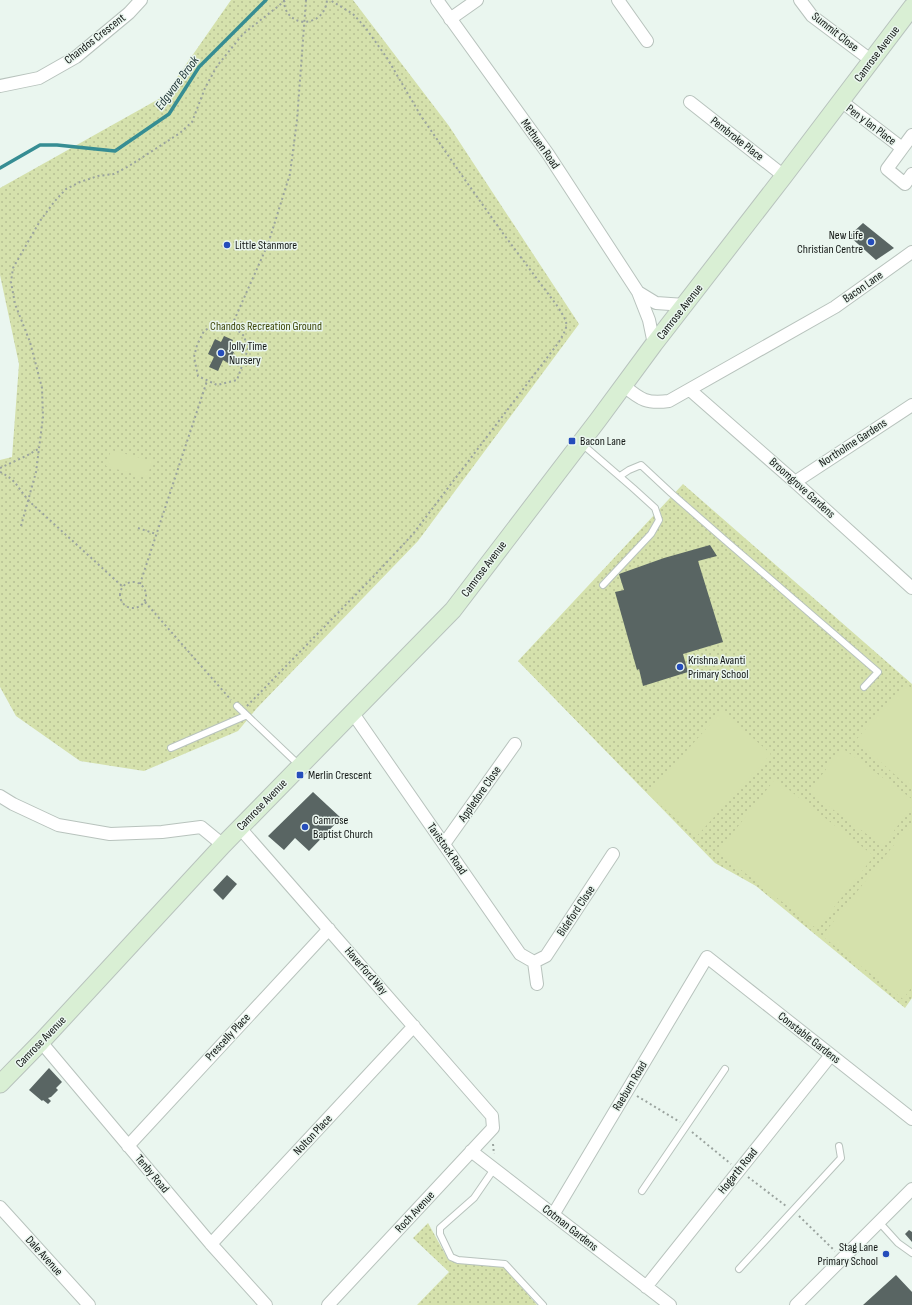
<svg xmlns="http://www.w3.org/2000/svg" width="912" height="1305" font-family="'Sofia Sans Condensed',sans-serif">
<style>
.green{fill:url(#green-dots)}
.pitch{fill:#d5e1ac}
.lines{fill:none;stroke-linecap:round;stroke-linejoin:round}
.stream{stroke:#368d93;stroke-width:3.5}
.building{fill:#596563}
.lane-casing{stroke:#b8c3bd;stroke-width:8}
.street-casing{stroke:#b8c3bd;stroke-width:14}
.secondary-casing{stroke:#b8c3bd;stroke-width:19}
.path{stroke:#9aa39e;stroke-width:2;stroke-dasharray:2 3;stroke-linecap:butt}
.lane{stroke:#fff;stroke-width:6}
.street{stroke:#fff;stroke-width:12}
.secondary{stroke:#d9efd4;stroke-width:17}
.poi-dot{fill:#254dbb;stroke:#eaf6ef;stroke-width:1.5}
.labels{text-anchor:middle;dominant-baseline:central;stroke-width:3;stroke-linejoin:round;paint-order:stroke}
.street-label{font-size:12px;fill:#121614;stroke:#eaf6ef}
.poi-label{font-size:12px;fill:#121614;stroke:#eaf6ef;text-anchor:start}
.park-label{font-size:12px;fill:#3d4708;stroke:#eaf6ef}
.water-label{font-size:13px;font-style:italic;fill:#1f3536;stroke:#eaf6ef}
</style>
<defs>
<pattern id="green-dots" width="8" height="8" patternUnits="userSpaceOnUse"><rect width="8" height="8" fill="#d5e1ac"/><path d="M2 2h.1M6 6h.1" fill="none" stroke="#b6c093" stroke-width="1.8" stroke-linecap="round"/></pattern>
</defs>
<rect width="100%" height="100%" fill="#eaf6ef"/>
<!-- green -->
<path class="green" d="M231,0h122l96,126 130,198 -161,217 -161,167 -19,23 -94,40 -64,-10 -64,-45 -16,-29v-227l12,-3 7,-93 -19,-89v-87l164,-92z
M683,484l229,200v314l-7,10 -149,-122 -41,-23 -197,-202z
M428,1223l20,36 56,8 33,38h-120l32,-33 -36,-34z"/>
<!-- pitch -->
<path class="pitch" d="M111,450l41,11 -5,17 -41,-12z
M906,683l6,6v101l-56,-50z
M722,711l49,43 -75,83 -48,-43z
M842,748l70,51v7l-29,40 -74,-54z
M775,779l99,77 -57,73 -99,-77z
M912,822v165l-9,12 -81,-63z"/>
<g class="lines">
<!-- stream -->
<path class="stream" d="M0,168l40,-23h17l58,6 54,-37 30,-47 67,-67"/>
</g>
<!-- building -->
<path class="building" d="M863,223l31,25 -18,12 -27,-24z
M224,336l9,4 -5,9 6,3 -6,11 -5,-3 -5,11 -9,-4 5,-10 -6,-3 7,-15 6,3z
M710,545l7,11 -19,5 25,81 -40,12 5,18 -45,14 -4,-17 -2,1 -22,-78 9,-2 -5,-16 45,-16z
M313,792l28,26 -32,33 -14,-13 -11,12 -16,-14z
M227,875l10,9 -14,16 -10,-10z
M49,1068l13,14 -6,6 2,2 -7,7 -3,1 3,3 -3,3 -5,-4 -1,1 -13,-11z
M909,1230l3,2v10l-7,-8z
M896,1275l16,17v13h-49z"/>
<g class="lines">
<defs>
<path id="lane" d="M582,444l51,44 22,20 4,12 -8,14 -48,51
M620,476l9,-6 12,-5 30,28 55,48 152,131 -14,15
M237,706l62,59
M171,748l74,-32
M494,1169l-20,29 -34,30v6l11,23 7,3 47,4 38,41
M642,1191l83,-122
M879,1222l19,21 14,10
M739,1269l102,-111 -2,-12"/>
<path id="street" d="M437,0l111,154 90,138 11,28 5,24
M618,0l29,41
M800,0l12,16 60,45
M450,19l27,-19
M0,86l39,-8 37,-21 53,-44 12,-13
M841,101l61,47
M690,102l94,74
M912,135l-25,34 18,15 7,-10
M638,292l18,11 29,2
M624,386c17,14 23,18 45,15l166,-94 77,-55
M690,390l105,92 117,106
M795,482l117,-77
M352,712l168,242 14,8 3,22
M0,796l13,8 45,21 52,9 52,-2 39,-5 22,18
M240,828l252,288 1,12 -165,177
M444,844l71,-100
M534,962l12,-6 67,-102
M41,1042l170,202 55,61
M128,1146l201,-217
M471,1151l199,154
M0,1207l89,98
M553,1215l154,-258 205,162
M211,1244l203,-218
M646,1287l185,-232
M796,1305l116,-116"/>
<path id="secondary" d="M0,1084l41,-42 182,-197 230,-235 145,-190 56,-76 130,-168 128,-169"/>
</defs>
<!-- lane casing -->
<use href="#lane" class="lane-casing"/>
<!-- street casing -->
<use href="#street" class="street-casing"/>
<!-- secondary casing -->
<use href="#secondary" class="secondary-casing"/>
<!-- path -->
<path class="path" d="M284,0c0,28 40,30 43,0
M216,324l16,1 12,11 4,13 -11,31 -20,5 -19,-9 -4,-19 3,-12 7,-14z
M232,325l36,-81 22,-70 7,-54 9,-120
M0,468l26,-12 14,-8
M0,472c17,8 18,17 30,30l93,85
M21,526l15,-54 7,-55 -1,-29 -12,-46 -15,-38 -4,-22 2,-14 27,-47 14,-19 12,-13 14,-7 18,-6 16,-2 15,-8 51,-33 12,-11 13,-34 12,-22 26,-32 43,-34
M138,528l18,6
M120 595a13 13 0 1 1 26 0a13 13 0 1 1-26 0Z
M140,584l67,-203
M145,602l86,98
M247,706l126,-129 40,-43 146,-192c10,-18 10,-17 -1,-35l-56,-75 -39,-55 -42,-61 -34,-58 -22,-31 -12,-13 -23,-14
M637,1096l43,26
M692,1132l39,32
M493,1144l1,10
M748,1177l38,29
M799,1216l36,35"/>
<!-- lane -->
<use href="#lane" class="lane"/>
<!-- street -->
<use href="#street" class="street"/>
<!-- secondary -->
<use href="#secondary" class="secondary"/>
</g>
<!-- markers -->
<g class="poi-dot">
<circle cx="871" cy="242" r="4"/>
<circle cx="227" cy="245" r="4"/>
<circle cx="221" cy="353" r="4"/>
<rect x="568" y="437" width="8" height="8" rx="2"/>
<circle cx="680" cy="667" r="4"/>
<rect x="296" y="771" width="8" height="8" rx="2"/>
<circle cx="305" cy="827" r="4"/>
<circle cx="886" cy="1254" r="4"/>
</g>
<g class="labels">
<!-- street labels -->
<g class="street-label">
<text transform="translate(835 32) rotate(38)">Summit Close</text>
<text transform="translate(95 39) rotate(-38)">Chandos Crescent</text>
<text transform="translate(877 54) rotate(-53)">Camrose Avenue</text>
<text transform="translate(871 125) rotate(37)">Pen y lan Place</text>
<text transform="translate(737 139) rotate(38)">Pembroke Place</text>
<text transform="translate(540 144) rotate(55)">Methuen Road</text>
<text transform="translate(863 287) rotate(-35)">Bacon Lane</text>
<text transform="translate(680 312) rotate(-52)">Camrose Avenue</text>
<text transform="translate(853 443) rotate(-33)">Northolme Gardens</text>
<text transform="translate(802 488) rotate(42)">Broomgrove Gardens</text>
<text transform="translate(484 569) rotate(-53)">Camrose Avenue</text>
<text transform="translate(480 794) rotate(-55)">Appledore Close</text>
<text transform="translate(262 805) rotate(-46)">Camrose Avenue</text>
<text transform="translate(447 849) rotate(55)">Tavistock Road</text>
<text transform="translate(576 911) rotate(-56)">Bideford Close</text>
<text transform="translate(366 971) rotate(49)">Haverford Way</text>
<text transform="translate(228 1037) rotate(-47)">Prescelly Place</text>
<text transform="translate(809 1038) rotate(38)">Constable Gardens</text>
<text transform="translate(41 1042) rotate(-46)">Camrose Avenue</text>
<text transform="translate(630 1086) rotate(-59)">Raeburn Road</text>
<text transform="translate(313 1135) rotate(-47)">Nolton Place</text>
<text transform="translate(738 1171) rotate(-51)">Hogarth Road</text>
<text transform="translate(152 1174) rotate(50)">Tenby Road</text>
<text transform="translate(415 1212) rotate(-47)">Roch Avenue</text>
<text transform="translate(570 1228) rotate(38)">Cotman Gardens</text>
<text transform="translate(44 1256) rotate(48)">Dale Avenue</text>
</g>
<!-- poi labels -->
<g class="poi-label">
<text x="863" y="235" text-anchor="end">New Life<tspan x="863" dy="14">Christian Centre</tspan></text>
<text x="235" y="245">Little Stanmore</text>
<text x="229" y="346">Jolly Time<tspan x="229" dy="14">Nursery</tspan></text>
<text x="580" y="441">Bacon Lane</text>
<text x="688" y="660">Krishna Avanti<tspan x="688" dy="14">Primary School</tspan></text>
<text x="308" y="775">Merlin Crescent</text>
<text x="313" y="820">Camrose<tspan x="313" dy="14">Baptist Church</tspan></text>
<text x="878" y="1247" text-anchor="end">Stag Lane<tspan x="878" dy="14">Primary School</tspan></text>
</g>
<!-- park labels -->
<g class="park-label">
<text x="266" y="326">Chandos Recreation Ground</text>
</g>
<!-- water labels -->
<g class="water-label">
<text transform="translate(177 83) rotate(-53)">Edgware Brook</text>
</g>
</g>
</svg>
